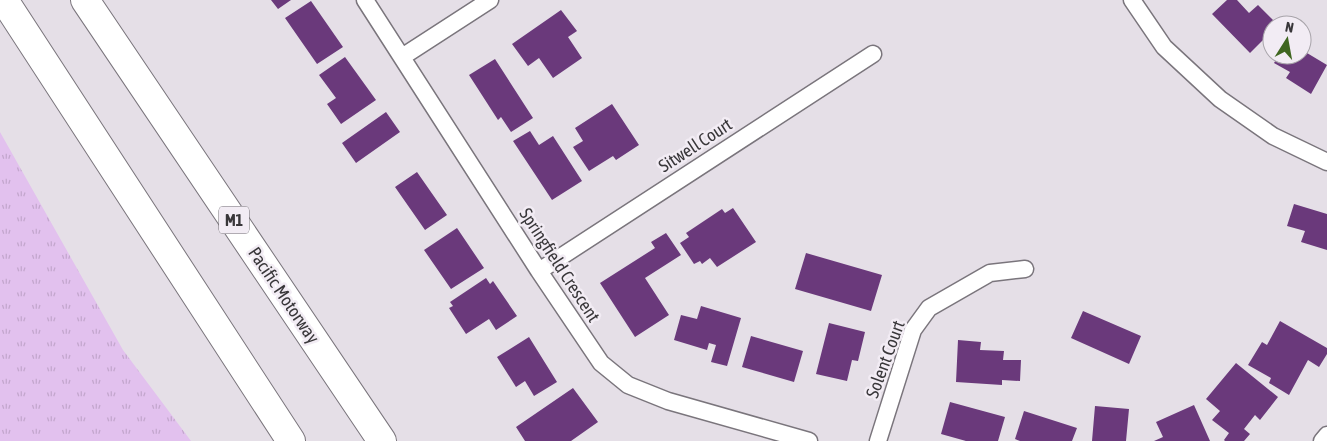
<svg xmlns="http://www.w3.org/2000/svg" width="1327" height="441" font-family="'Asap Condensed',sans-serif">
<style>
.grass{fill:url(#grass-tufts)}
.building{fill:#6a397b}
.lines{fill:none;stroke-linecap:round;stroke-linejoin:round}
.street-casing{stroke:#7a757c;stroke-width:19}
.highway-casing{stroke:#7a757c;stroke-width:30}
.street{stroke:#fff;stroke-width:16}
.highway{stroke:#fff;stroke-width:28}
.labels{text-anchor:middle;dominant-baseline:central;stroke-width:5;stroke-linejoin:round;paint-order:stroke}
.shield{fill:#f2ecf4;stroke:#706d72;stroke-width:1}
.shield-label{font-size:16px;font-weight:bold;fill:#39373a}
.street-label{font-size:18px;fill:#39373a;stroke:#f2ecf4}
</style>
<defs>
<pattern id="grass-tufts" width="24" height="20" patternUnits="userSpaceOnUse" patternTransform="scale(1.25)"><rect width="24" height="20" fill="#e2c1ee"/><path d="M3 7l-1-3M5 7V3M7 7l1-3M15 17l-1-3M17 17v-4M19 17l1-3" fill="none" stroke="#c3a6cd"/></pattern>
</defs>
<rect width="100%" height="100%" fill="#e5dfe7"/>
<!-- grass -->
<path class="grass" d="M0,132l123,218 68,91h-191z"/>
<!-- building -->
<path class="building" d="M271,0h20l-13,9z
M1227,0h10l12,13 9,-8 20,20h-6v6l-22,22 -38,-39z
M311,1l32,46 -26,17 -32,-46z
M561,10l16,21 -9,6 14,21 -29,20 -14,-20 -11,8 -16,-22z
M1302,50l25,15 -16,29 -25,-16 4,-6 -16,-9 5,-8h23z
M345,57l31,43 -35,24 -14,-20 9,-6 -17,-23z
M495,59l38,59 -22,14 -10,-15 -3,3 -29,-45z
M612,104l27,41 -23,15 -3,-4 -24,15 -16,-24 10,-6 -8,-13z
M386,112l14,20 -44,31 -14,-20z
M530,131l9,14 14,-9 29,45 -30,19 -39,-59z
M417,172l30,43 -22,15 -30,-43z
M1294,204l33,10v36l-26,-8 4,-11 -18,-5z
M733,208l23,34 -39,25 -7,-9 -8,6 -2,-3 -6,3 -14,-21 9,-6 -3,-4 36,-24 3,4z
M457,228l27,40 -33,21 -27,-39z
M666,233l15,22 -36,23 24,37 -34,22 -35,-54 55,-35 -4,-6z
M806,253l76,22 -11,36 -76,-22z
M486,278l4,6 3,-3 24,35 -21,14 -7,-11 -23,15 -17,-26 4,-2 -3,-4z
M701,306l40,12 -14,48 -16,-4 5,-17 -7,-2 -2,7 -33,-10 7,-25 16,4z
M1083,311l58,25 -12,28 -58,-26z
M1280,321l47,27v6l-8,13 -11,-7 -19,35 -20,-12 2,-5 -23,-13 14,-23 5,3z
M829,323l36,9 -7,29 -6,-1 -5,21 -31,-7z
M751,336l52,15 -9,31 -52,-15z
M529,337l28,45 -23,14 -9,-15 -9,6 -19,-30z
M958,340l23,2 -1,8 24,1 -1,9h18l-1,21 -18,-1v5l-46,-3z
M1236,363l42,34 -18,23 -5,-5 -11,14 6,5 -6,7h-19l-1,-1 5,-7 -17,-13 8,-9 -14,-12z
M573,388l25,34 -27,19h-46l-9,-14z
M950,402l55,15 -7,24h-32l-25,-7z
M1194,405l16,36h-56l9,-4 -7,-15z
M1095,406l34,3 -3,32h-34z
M1024,411l53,17 -5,13h-52l-5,-2z"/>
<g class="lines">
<defs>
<path id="street" d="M365,0l174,271 62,92 27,22 40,16 141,40
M1132,0l32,47 56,52 53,37 54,26
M402,57l88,-57
M539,271l334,-217
M878,441l35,-111 16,-22 61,-35 35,-4
M1322,441l5,-6"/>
<path id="highway" d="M4,0l287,441
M85,0l297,441"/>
</defs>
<!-- street casing -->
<use href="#street" class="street-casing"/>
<!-- highway casing -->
<use href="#highway" class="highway-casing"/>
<!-- street -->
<use href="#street" class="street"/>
<!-- highway -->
<use href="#highway" class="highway"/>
</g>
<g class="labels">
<!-- shield labels -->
<rect class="shield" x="219" y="206.5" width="30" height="27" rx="4"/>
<g class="shield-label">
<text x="234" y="220">M1</text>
</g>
<!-- street labels -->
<g class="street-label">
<text transform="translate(695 145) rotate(-33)">Sitwell Court</text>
<text transform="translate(560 265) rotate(57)">Springfield Crescent</text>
<text transform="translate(284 295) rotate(56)">Pacific Motorway</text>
<text transform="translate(885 359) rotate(-70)">Solent Court</text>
</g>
</g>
<!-- north arrow -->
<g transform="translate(1287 40) rotate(11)"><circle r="24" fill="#f2ecf4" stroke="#a8a4aa"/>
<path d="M0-4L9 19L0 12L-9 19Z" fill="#3f6620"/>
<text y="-8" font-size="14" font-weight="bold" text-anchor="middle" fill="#39373a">N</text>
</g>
</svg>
